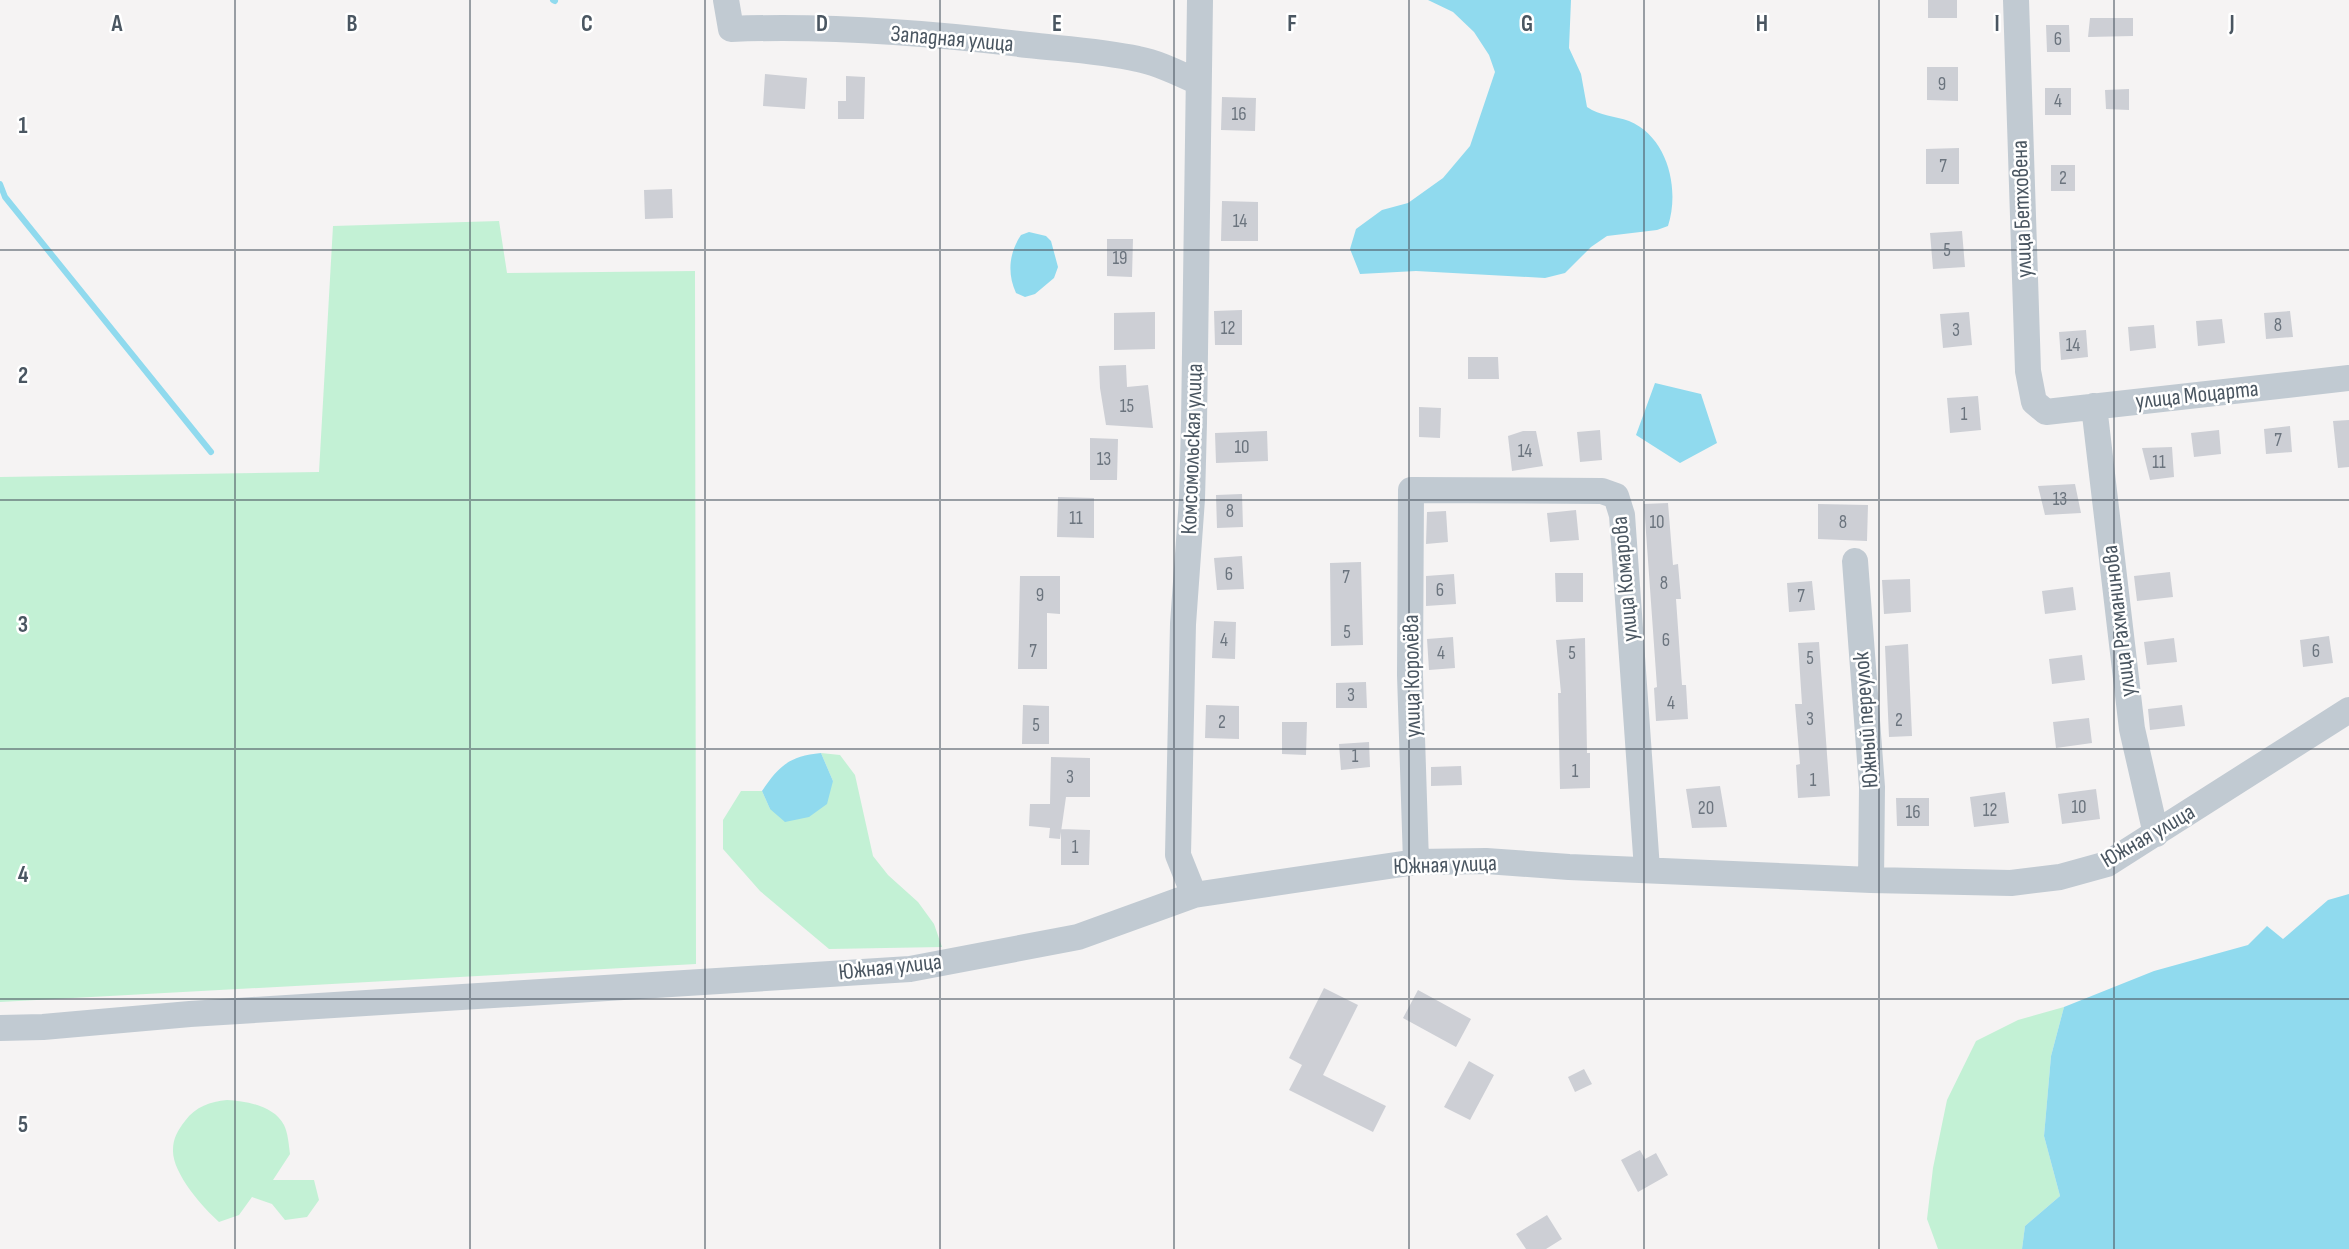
<svg xmlns="http://www.w3.org/2000/svg" width="2349" height="1249" font-family="'Sofia Sans Condensed',sans-serif">
<style>
.green{fill:#c3f1d5}
.water{fill:#90daee}
.lines{fill:none;stroke-linecap:round;stroke-linejoin:round}
.stream{stroke:#90daee;stroke-width:6}
.building{fill:#cdcfd5}
.minor{stroke:#c1cad2;stroke-width:26}
.grid{fill:none;stroke:#4a5661;stroke-width:2;stroke-opacity:0.55}
.labels{text-anchor:middle;dominant-baseline:central;stroke-width:5;stroke-linejoin:round;paint-order:stroke}
.number-label{font-size:19px;fill:#6b747e}
.street-label{font-size:23px;fill:#4a5661;stroke:#fff}
.grid-label{font-size:23px;text-anchor:middle;font-weight:bold;fill:#4a5661;stroke:#fff;stroke-width:5;stroke-linejoin:round;paint-order:stroke}
</style>
<rect width="100%" height="100%" fill="#f5f3f3"/>
<!-- green -->
<path class="green" d="M499,221l8,52 188,-2 1,693 -696,38v-525l319,-5 14,-246z
M821,753l19,2 15,20 18,81 15,19 30,27 16,22 8,23 -113,2 -69,-58 -37,-42v-29l18,-29h21l8,18 63,-28z
M2064,1007l-13,49 -7,80 16,60 -35,30 -3,23h-84l-11,-30 6,-51 14,-68 29,-59 42,-21z
M227,1100c20,1 47,6 57,25 4,8 5,21 6,29l-17,26h41l5,20 -12,17 -22,3 -13,-16 -20,-7 -13,18 -20,7c-16,-14 -47,-49 -46,-72 0,-12 5,-20 12,-29 11,-15 25,-19 42,-21z"/>
<!-- water -->
<path class="water" d="M1428,0h143l-2,48 12,26 6,33c13,9 28,9 42,14 39,16 51,68 39,105l-11,4 -50,6 -16,11 -26,26 -20,5 -129,-7 -56,3 -10,-25 6,-20 26,-19 26,-7 35,-25 27,-32 25,-74 -6,-17 -15,-23 -21,-20z
M1029,232l17,4 5,5 7,26 -4,11 -19,16 -10,3 -9,-4c-9,-20 -7,-40 5,-58z
M1655,383l46,11 16,49 -37,20 -44,-28z
M821,753l12,28 -6,23 -18,13 -24,5 -15,-13 -8,-18c17,-25 27,-35 59,-38z
M2349,894v355h-327l3,-23 35,-30 -16,-60 7,-80 13,-49 90,-36 94,-26 19,-19 16,13 45,-39z"/>
<g class="lines">
<!-- stream -->
<path class="stream" d="M553,0l2,1
M0,184l5,13 206,255"/>
</g>
<!-- building -->
<path class="building" d="M1928,0h29v18h-29z
M2090,18h43v18l-45,1z
M2046,25h23l1,27h-23z
M1927,67h31v34l-31,-1z
M765,74l42,4 -2,31 -42,-3z
M846,76l19,1 -1,42h-26v-18h8z
M2045,88h26v27h-26z
M2129,89v21l-23,-1 -1,-19z
M1222,97l34,1 -1,33 -34,-1z
M1959,148v36h-33v-35z
M2051,165h24v26h-24z
M672,189l1,29 -28,1 -1,-29z
M1222,201l36,1v39h-37z
M1962,231l3,36 -32,2 -3,-36z
M1107,239h26l-1,38 -25,-1z
M1242,310v35h-27l-1,-34z
M2290,311l3,26 -27,2 -2,-26z
M1155,312v37l-41,1v-37z
M1969,312l3,33 -29,3 -3,-34z
M2222,319l3,24 -27,3 -2,-25z
M2154,325l2,23 -26,3 -2,-24z
M2086,330l2,27 -27,3 -2,-28z
M1468,357h30l1,22h-31z
M1126,365l1,22 21,-2 5,43 -47,-3 -6,-37 -1,-22z
M1978,396l3,34 -31,3 -3,-35z
M1419,407l22,1 -1,30 -21,-1z
M2349,420v47l-11,1 -5,-47z
M2290,426l2,26 -26,2 -2,-25z
M1600,430l2,30 -22,2 -3,-30z
M2219,430l2,24 -27,3 -3,-24z
M1267,431l1,30 -52,2 -1,-30z
M1523,431h13l7,35 -31,5 -4,-35z
M1090,438l28,1 -1,41h-27z
M2172,447l2,30 -24,3 -8,-32z
M2075,484l6,29 -36,2 -7,-29z
M1242,494l1,33 -26,1 -1,-33z
M1058,497l36,1v40l-37,-1z
M1668,503l5,62 5,-1 3,35h-5l6,86h4l2,34 -32,2 -2,-33 3,-1 -13,-183z
M1818,504l50,1 -1,36 -49,-2z
M1576,510l3,30 -29,2 -3,-29z
M1446,511l2,31 -22,2 1,-32z
M1242,556l2,33 -27,1 -3,-32z
M1361,562l2,83 -32,1 -1,-83z
M2170,572l3,25 -36,4 -3,-25z
M1555,573h28v29h-27z
M1454,574l2,30 -30,2v-30z
M1020,576h40v38l-13,-1v56h-29z
M1910,579l1,33 -27,2 -2,-34z
M1812,581l3,29 -26,2 -2,-29z
M2073,587l3,23 -31,4 -3,-23z
M1214,621l22,1 -1,37 -23,-1z
M2329,636l4,27 -30,4 -3,-27z
M1453,637l2,31 -26,2 -2,-31z
M1585,638l2,115h3v35l-30,1 -2,-96h3l-5,-53z
M2174,638l3,24 -30,3 -3,-23z
M1819,642l11,154 -32,2 -2,-33 4,-1 -5,-60h7l-4,-61z
M1908,644l4,92 -23,1 -4,-91z
M2082,655l3,25 -33,4 -3,-25z
M1366,682l1,26h-31v-25z
M1023,705l26,1v38h-27z
M1206,705l33,1v33l-34,-1z
M2182,705l3,21 -35,4 -2,-21z
M2089,718l3,25 -36,5 -3,-26z
M1282,722h25l-1,33 -24,-1z
M1369,742l1,25 -29,3 -2,-26z
M1051,757l39,1v39h-24l-6,42 -11,-1 1,-10 -21,-2 1,-22h20z
M1461,766l1,19 -31,1v-19z
M1720,786l7,41 -35,1 -6,-39z
M2096,789l4,30 -38,5 -4,-30z
M2005,792l4,31 -35,4 -4,-30z
M1896,798h33v28h-32z
M1061,829l29,1 -1,35h-28z
M1324,988l34,17 -35,70 63,31 -13,26 -84,-42 13,-25 -13,-7z
M1418,990l53,29 -15,28 -53,-29z
M1469,1061l25,14 -24,45 -26,-13z
M1584,1069l8,15 -17,8 -7,-15z
M1640,1150l5,9 11,-6 12,22 -30,17 -17,-32z
M1547,1215l15,24 -16,10h-20l-10,-15z"/>
<g class="lines">
<!-- minor -->
<path class="minor" d="M726,0l5,29c97,-4 200,4 297,16 36,4 74,6 110,14 21,4 40,14 60,23
M2016,0l12,371 6,31 12,10 303,-34
M2094,406l38,323 24,105
M1855,561l17,226 -1,93
M1416,862l-6,-187 1,-185 191,1 14,5 6,19 25,354
M1194,895l-16,-40 5,-231 9,-125 2,-76 6,-423
M0,1028l43,-1 147,-13 720,-45 168,-32 116,-42 222,-33 70,-1 83,6 302,13 140,3 49,-6 47,-13 242,-154"/>
</g>
<!-- grid -->
<path class="grid" d="M235,0v1249M470,0v1249M705,0v1249M940,0v1249M1174,0v1249M1409,0v1249M1644,0v1249M1879,0v1249M2114,0v1249M0,250h2349M0,500h2349M0,749h2349M0,999h2349"/>
<g class="labels">
<!-- number labels -->
<g class="number-label">
<text x="2058" y="39">6</text>
<text x="1942" y="84">9</text>
<text x="2058" y="101">4</text>
<text x="1239" y="114">16</text>
<text x="1943" y="166">7</text>
<text x="2063" y="178">2</text>
<text x="1240" y="221">14</text>
<text x="1947" y="250">5</text>
<text x="1120" y="258">19</text>
<text x="2278" y="325">8</text>
<text x="1228" y="328">12</text>
<text x="1956" y="330">3</text>
<text x="2073" y="345">14</text>
<text x="1127" y="406">15</text>
<text x="1964" y="414">1</text>
<text x="2278" y="440">7</text>
<text x="1242" y="447">10</text>
<text x="1525" y="451">14</text>
<text x="1104" y="459">13</text>
<text x="2159" y="462">11</text>
<text x="2060" y="499">13</text>
<text x="1230" y="511">8</text>
<text x="1076" y="518">11</text>
<text x="1657" y="522">10</text>
<text x="1843" y="522">8</text>
<text x="1229" y="574">6</text>
<text x="1346" y="577">7</text>
<text x="1664" y="583">8</text>
<text x="1440" y="590">6</text>
<text x="1040" y="595">9</text>
<text x="1801" y="596">7</text>
<text x="1347" y="632">5</text>
<text x="1224" y="640">4</text>
<text x="1666" y="640">6</text>
<text x="1033" y="651">7</text>
<text x="2316" y="651">6</text>
<text x="1441" y="653">4</text>
<text x="1572" y="653">5</text>
<text x="1810" y="658">5</text>
<text x="1351" y="695">3</text>
<text x="1671" y="703">4</text>
<text x="1810" y="719">3</text>
<text x="1899" y="720">2</text>
<text x="1222" y="722">2</text>
<text x="1036" y="725">5</text>
<text x="1355" y="756">1</text>
<text x="1575" y="771">1</text>
<text x="1070" y="777">3</text>
<text x="1813" y="780">1</text>
<text x="2079" y="807">10</text>
<text x="1706" y="808">20</text>
<text x="1990" y="810">12</text>
<text x="1913" y="812">16</text>
<text x="1075" y="847">1</text>
</g>
<!-- street labels -->
<g class="street-label">
<text transform="translate(952 39) rotate(5)">Западная улица</text>
<text transform="translate(2022 209) rotate(-92)">улица Бетховена</text>
<text transform="translate(2197 395) rotate(-6)">улица Моцарта</text>
<text transform="translate(1192 449) rotate(-88)">Комсомольская улица</text>
<text transform="translate(1625 579) rotate(-95)">улица Комарова</text>
<text transform="translate(2119 621) rotate(-97)">улица Рахманинова</text>
<text transform="translate(1412 676) rotate(-91)">улица Королёва</text>
<text transform="translate(1866 720) rotate(-94)">Южный переулок</text>
<text transform="translate(2148 836) rotate(-30)">Южная улица</text>
<text transform="translate(1445 865) rotate(-2)">Южная улица</text>
<text transform="translate(890 967) rotate(-6)">Южная улица</text>
</g>
</g>
<g class="grid-label">
<text x="117" y="31">A</text>
<text x="352" y="31">B</text>
<text x="587" y="31">C</text>
<text x="822" y="31">D</text>
<text x="1057" y="31">E</text>
<text x="1292" y="31">F</text>
<text x="1527" y="31">G</text>
<text x="1762" y="31">H</text>
<text x="1997" y="31">I</text>
<text x="2232" y="31">J</text>
<text x="23" y="133">1</text>
<text x="23" y="383">2</text>
<text x="23" y="632">3</text>
<text x="23" y="882">4</text>
<text x="23" y="1132">5</text>
</g>
</svg>
